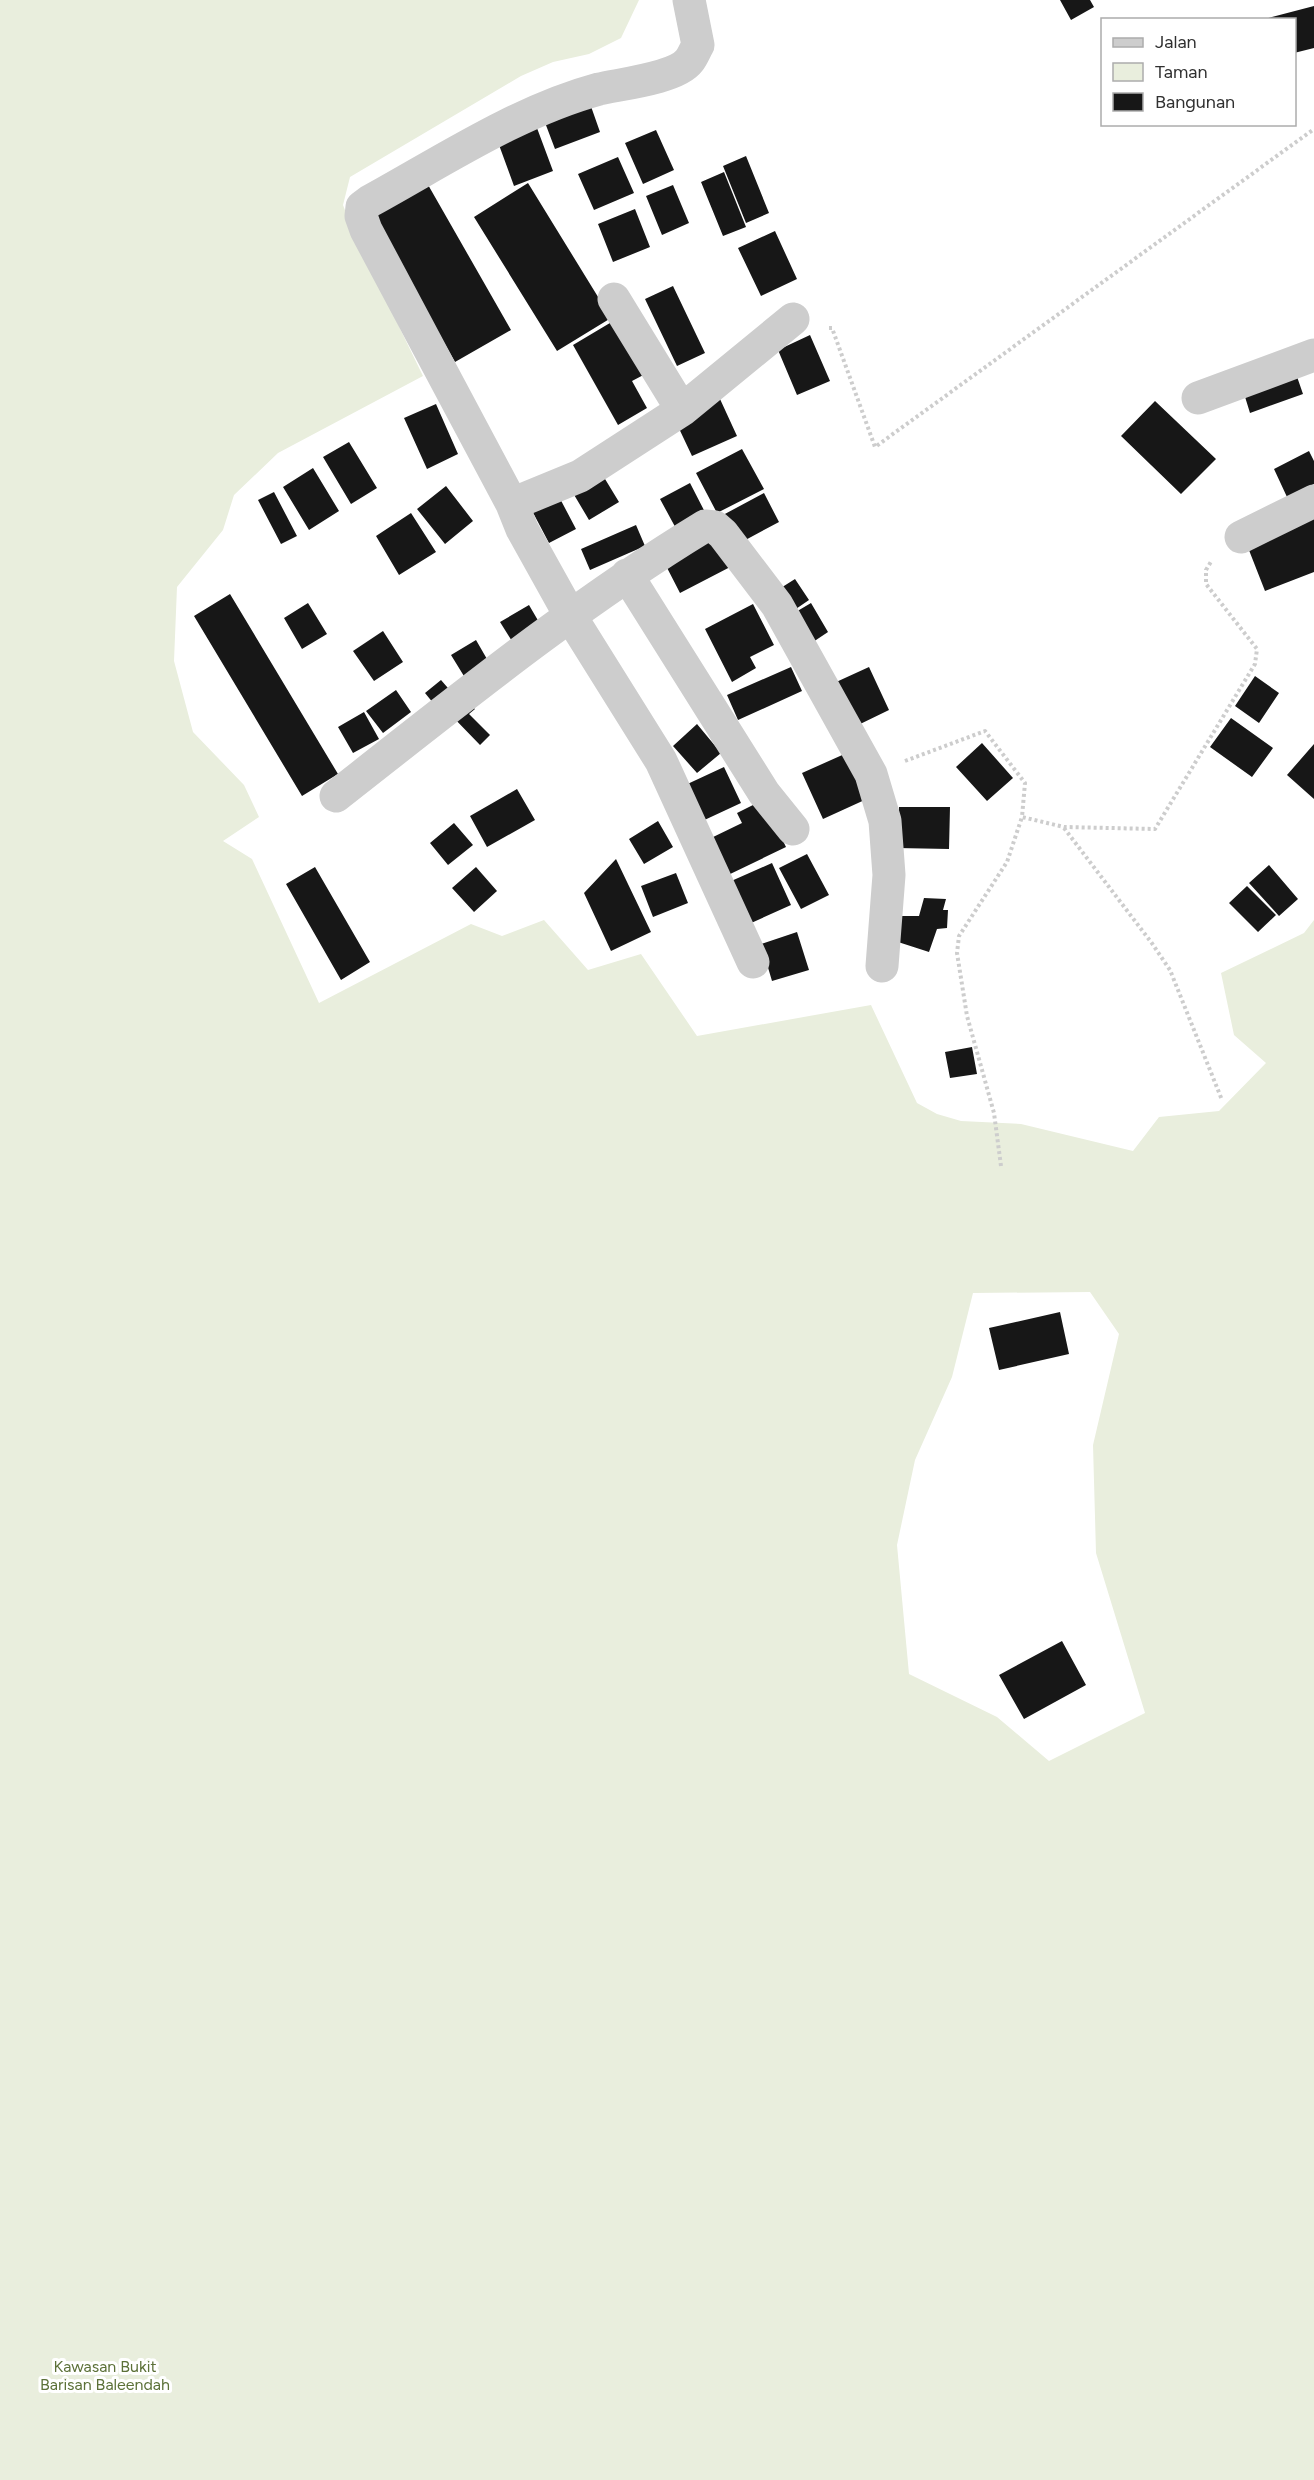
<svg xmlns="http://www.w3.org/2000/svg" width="1314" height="2480" font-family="Figtree,sans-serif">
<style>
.green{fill:#e9eedd;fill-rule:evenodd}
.building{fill:#171717}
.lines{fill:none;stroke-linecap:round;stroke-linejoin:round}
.path{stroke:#cdcdcd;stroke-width:4;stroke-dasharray:3 3;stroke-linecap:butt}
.street{stroke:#cdcdcd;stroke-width:33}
.labels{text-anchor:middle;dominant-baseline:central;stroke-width:6;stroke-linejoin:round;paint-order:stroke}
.park-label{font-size:16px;fill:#5c7138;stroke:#fff}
</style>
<rect width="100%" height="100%" fill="#fff"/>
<!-- green -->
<path class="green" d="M0,0h639l-18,38 -32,16 -36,8 -32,14 -171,101 -7,28 12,31 68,140 -145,77 -44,42 -11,35 -46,57 -3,74 19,71 51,53 15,32 -36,24 29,18 67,144 152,-79 31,12 42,-16 44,50 53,-16 56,82 174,-31 46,98 20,11 24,7 60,3 112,27 26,-34 60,-6 47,-48 -32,-28 -13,-62 83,-40 10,-13v1560h-1314zM1090,1292l29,42 -26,111 3,108 49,160 -96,48 -52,-44 -88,-43 -12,-129 18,-85 37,-83 21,-84z"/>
<!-- building -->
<path class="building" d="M1060,0h30l4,7 -23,13z
M1314,6v42l-20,5v-33h-33z
M587,95l13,37 -45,17 -14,-37z
M534,120l19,51 -39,15 -19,-52z
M656,130l18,40 -31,14 -18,-41z
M746,156l23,57 -23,10 -23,-57z
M618,157l16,36 -40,17 -16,-36z
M724,172l22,55 -23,9 -22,-54z
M427,183l84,147 -56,32 -83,-147z
M528,183l83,135 -54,33 -83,-134z
M673,185l16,38 -27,12 -16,-39z
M635,209l15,38 -37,15 -15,-38z
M775,231l22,48 -36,17 -23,-48z
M673,286l32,67 -28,13 -32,-67z
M620,317l31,54 -19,10 15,27 -29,17 -45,-80z
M810,335l20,46 -33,14 -19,-45z
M1294,368l9,26 -53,19 -8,-26z
M720,399l17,37 -45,20 -17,-36z
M1155,401l61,58 -35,35 -60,-58z
M436,404l22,50 -31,15 -23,-51z
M349,442l28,46 -26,16 -28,-47z
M742,449l22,40 -47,24 -21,-40z
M1309,451l5,10v23l-27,13 -13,-28z
M313,468l26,43 -30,19 -26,-43z
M602,474l17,28 -30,18 -16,-27z
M690,483l18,35 -29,16 -19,-35z
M446,486l27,35 -28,23 -28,-35z
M556,491l20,38 -27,14 -20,-38z
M274,492l23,44 -16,8 -23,-44z
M764,493l15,29 -41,22 -15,-29z
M411,513l25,39 -37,23 -23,-39z
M1314,513v59l-49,19 -20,-51z
M636,525l9,21 -55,24 -9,-21z
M717,533l17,32 -54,28 -17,-33z
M795,579l14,21 -19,13 -14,-22z
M230,594l108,180 -36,22 -108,-180z
M308,603l19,31 -25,15 -18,-31z
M811,603l17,29 -21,14 -18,-30z
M753,604l21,41 -24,12 6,11 -24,14 -27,-53z
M529,605l14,24 -28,17 -15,-24z
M383,631l20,31 -29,19 -21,-30z
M476,640l15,26 -24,15 -16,-26z
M791,667l11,24 -64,29 -11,-25z
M869,667l20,43 -35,17 -20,-44z
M1255,676l24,17 -20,30 -24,-17z
M441,680l13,15 -16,14 -13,-16z
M396,690l15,22 -28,21 -17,-22z
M465,699l10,10 -6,5 21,21 -10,10 -30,-31z
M364,712l15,27 -26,14 -15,-26z
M1231,718l42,30 -21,29 -42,-30z
M697,724l24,29 -24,20 -24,-27z
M982,743l31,35 -26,23 -31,-34z
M1314,744v55l-27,-24z
M849,752l20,46 -46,21 -21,-46z
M724,767l17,36 -43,20 -17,-36z
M517,789l18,31 -48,27 -17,-31z
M763,800l23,47 -60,29 -17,-37 33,-16 -5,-10z
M899,807h51l-1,42 -52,-1z
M658,821l15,26 -29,17 -15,-25z
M454,823l19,22 -25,20 -18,-22z
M807,854l22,41 -28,14 -22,-41z
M616,859l35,73 -40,19 -27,-58z
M772,863l19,42 -42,19 -20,-42z
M1269,865l29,34 -19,17 -30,-33z
M315,867l55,95 -29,18 -55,-96z
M476,867l21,24 -23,21 -22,-24z
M676,873l12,30 -35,14 -12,-31z
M1247,886l29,29 -18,17 -29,-29z
M924,898l22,1 -3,11h5l-1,18 -10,1 -8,23 -34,-11 6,-25h18z
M797,932l12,38 -37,11 -11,-37z
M972,1047l5,27 -27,4 -5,-26z
M1060,1312l9,42 -70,16 -10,-42z
M1062,1641l24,44 -62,34 -25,-44z"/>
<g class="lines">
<!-- path -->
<path class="path" d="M829,328h3l43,119 439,-318
M905,761l80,-30 40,52 -3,34 42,10 91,2 100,-165 2,-15 -51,-65v-14l6,-10
M1064,828l87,114 19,28 52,130
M1001,1166l-7,-53 -27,-97 -10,-63 2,-17 48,-74 15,-45"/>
<!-- street -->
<path class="street" d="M689,0l9,45c-3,5 -5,11 -9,16 -13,17 -68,23 -90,28 -81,22 -156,72 -229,112l-8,6 -1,9 5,14 146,274 10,25 49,88 90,144 92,201
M614,299l68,111
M1198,398l116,-43
M512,504l68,-28 102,-66 111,-91
M1241,537l73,-36
M627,575l137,218 29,36
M336,796c120,-94 239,-191 369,-270l10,1 8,7 54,71 94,169 14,47 4,54 -7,91"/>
</g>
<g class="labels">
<!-- park labels -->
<g class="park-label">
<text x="105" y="2366">Kawasan Bukit<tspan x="105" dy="18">Barisan Baleendah</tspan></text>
</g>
</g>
<!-- legend -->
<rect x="1101" y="18" width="195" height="108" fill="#ffffff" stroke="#acacac" stroke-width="1.5"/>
<rect x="1113" y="38" width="30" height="9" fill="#cdcdcd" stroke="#acacac" stroke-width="1.5"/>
<text x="1155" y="48" font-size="18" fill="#303030">Jalan</text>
<rect x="1113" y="63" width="30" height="18" fill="#e9eedd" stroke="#acacac" stroke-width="1.5"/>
<text x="1155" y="78" font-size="18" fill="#303030">Taman</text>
<rect x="1113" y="93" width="30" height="18" fill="#171717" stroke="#acacac" stroke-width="1.5"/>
<text x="1155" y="108" font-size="18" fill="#303030">Bangunan</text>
</svg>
